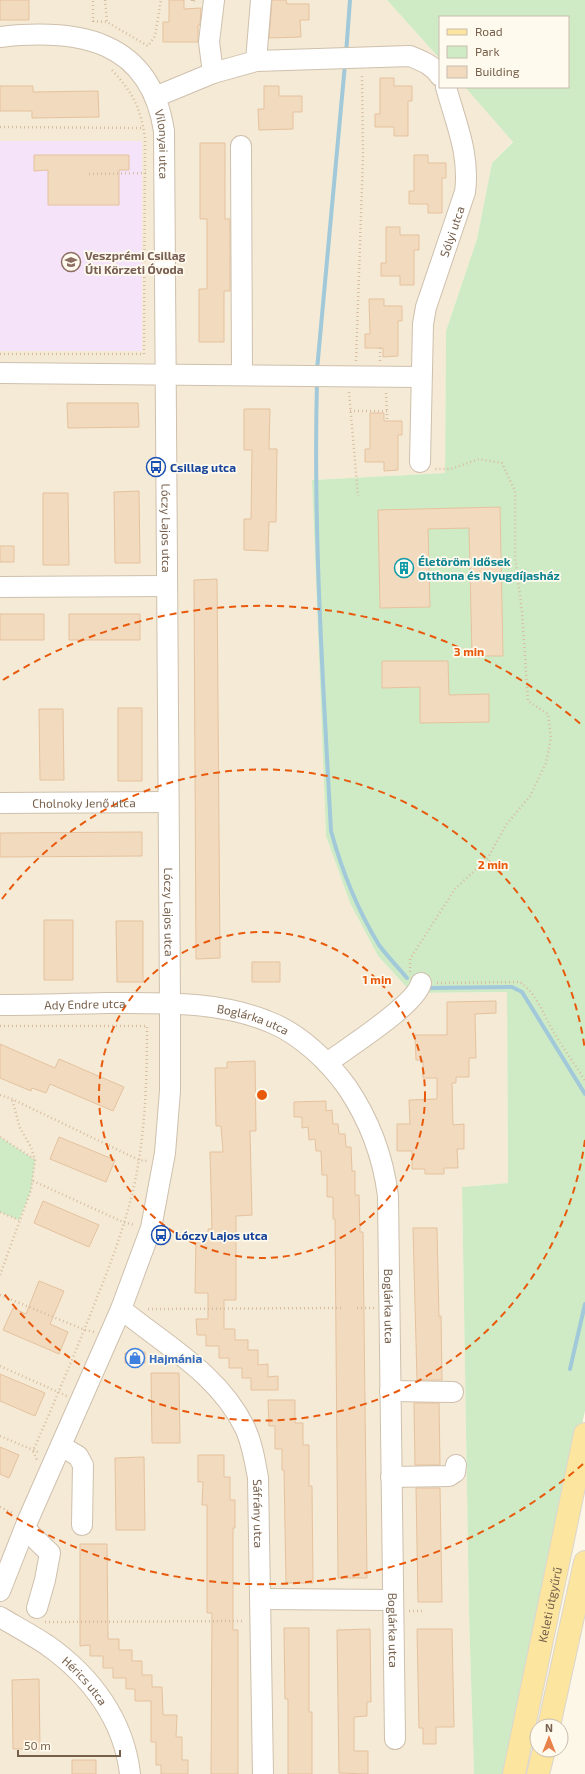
<svg xmlns="http://www.w3.org/2000/svg" width="585" height="1774" font-family="'Exo 2',sans-serif">
<style>
.residential{fill:#f4ead5}
.education{fill:#f4e3f9}
.green{fill:#cfebc5}
.lines{fill:none;stroke-linecap:round;stroke-linejoin:round}
.stream{stroke:#a1c9d9;stroke-width:4}
.building{fill:#f2dabe;stroke:#e5c29e}
.minor-casing{stroke:#cfc0ad;stroke-width:22}
.major-casing{stroke:#dcd6d0;stroke-width:24}
.path{stroke:#d8bda1;stroke-width:2.5;stroke-dasharray:1 3;stroke-linecap:butt}
.minor{stroke:#fff;stroke-width:20}
.major{stroke:#fbe59f;stroke-width:22}
.ring{fill:none;stroke:#e8590c;stroke-width:2;stroke-dasharray:7 5}
.labels{text-anchor:middle;dominant-baseline:central;stroke-width:3.5;stroke-linejoin:round;paint-order:stroke}
.street-label{font-size:12px;fill:#77604b;stroke:#fffaee}
.education-label{font-size:12px;font-weight:bold;fill:#785e54;stroke:#fffaee;text-anchor:start}
.transit-label{font-size:12px;font-weight:bold;fill:#164399;stroke:#fffaee;text-anchor:start}
.culture-label{font-size:12px;font-weight:bold;fill:#0d838f;stroke:#fffaee;text-anchor:start}
.shop-label{font-size:12px;font-weight:bold;fill:#366cbe;stroke:#fffaee;text-anchor:start}
.centre{fill:#e8590c;stroke:#fffaee;stroke-width:2}
.ring-label{font-size:12px;text-anchor:middle;font-weight:bold;fill:#e8590c;stroke:#fffaee;stroke-width:3.5;stroke-linejoin:round;paint-order:stroke}
</style>
<rect width="100%" height="100%" fill="#fdf7e7"/>
<!-- residential -->
<path class="residential" d="M0,0h387l53,59v28h25l48,54 -21,22 -15,76 -31,92 -1,142 -133,7 14,356 24,67 28,53 34,37 95,-1 1,191 -46,4 7,428 5,159h-474z"/>
<!-- education -->
<path class="education" d="M0,141h142v210h-142z"/>
<!-- green -->
<path class="green" d="M387,0h198v1411l-81,363h-30l-5,-159 -7,-428 46,-4 -1,-191 -95,1 -34,-37 -28,-53 -24,-67 -14,-356 133,-7 1,-142 31,-92 15,-76 21,-21 -48,-55h103v-70h-128v42z
M0,1137l35,23 -4,30 -12,30 -19,-8z"/>
<g class="lines">
<!-- stream -->
<path class="stream" d="M346,54l4,-54
M317,370l28,-306
M317,381c-4,150 6,300 14,450 11,40 26,78 48,114 8,11 19,22 28,33
M430,988l82,-1 10,5 63,102
M570,1369l15,-65"/>
</g>
<!-- building -->
<path class="building" d="M0,0h29v20h-29z
M169,0h15v9l17,-1 -1,17h-2v17h-35v-20h6z
M272,0h14l1,4h22v16h-9l1,17 -32,1z
M380,78h14v8h18v15h-4v35h-14v-9h-19v-13h5z
M0,86h33v6l65,-1 1,26 -67,1v-7h-32z
M264,86h15v10h23v16h-9v17l-34,1 -1,-21h6z
M200,143h25v76h5v72h-6v51h-25v-53h8v-70h-7z
M34,155h95v15h-10v35h-71v-35l-14,1z
M414,155h14v8h18v15h-4v35h-14v-9h-19v-13h5z
M386,227h14v8h19v15h-5v35h-14v-9h-19v-13h5z
M369,299h15v7h18v15h-4v35l-15,1v-9h-18v-14h5z
M67,403h71l1,24 -71,1z
M244,409h26l-1,40h8l-1,73h-7l-1,29 -24,-1v-31h7l1,-69h-8z
M370,413h14v8h18v14h-4v35l-14,1v-9h-19v-13h5z
M139,491l1,72h-25l-1,-71z
M43,493h25l1,72h-26z
M500,507l3,149h-31l-3,-128 -41,1 2,78 -50,1 -2,-98z
M0,546h14v16h-14z
M217,579l3,379 -24,1 -2,-379z
M0,614h44v26h-44z
M69,614h71v26h-71z
M382,661h66l1,34 40,-1v28l-69,1v-36l-38,1z
M118,708h24v73h-24z
M39,709h24l1,71h-24z
M142,832v24l-142,1v-24z
M44,920h29v60h-29z
M116,921h27v61h-26z
M252,962h28v20h-28z
M496,1001v12l-21,1 1,44h-7v19h-13v6h-4l1,42 11,-1v25h-7l1,19h-14v6h-19v-5h-13v-18h-15v-27h13l-1,-24 28,-1v-21h-14v-18h-7l-1,-25h32v-33z
M0,1044l55,24 4,-9 65,28 -11,24 -63,-27 -4,9 -14,-5 -1,3 -31,-13z
M255,1061l1,70h-6l2,84 -16,1v84h-12v29h11v11h13v10h10v15l10,-1v13l10,-1v14h-27v-12h-9v-10h-13v-10h-10v-12h-13v-11h-9l-1,-16h12v-26h-13l1,-57h12v-7h4l-2,-77h13l-2,-26h-5l-1,-58h12v-6z
M326,1101v10l6,-1 1,14h5l1,10h6l1,13h5l1,24h3v24h4l1,37h3l4,346h-29l-3,-359h-2v-22h-6v-22h-5l-1,-24h-5l-1,-12 -6,1 -1,-13 -6,1v-11h-8v-15z
M59,1137l56,23 -9,22 -56,-23z
M43,1201l56,24 -10,22 -55,-24z
M413,1228h24l2,89 2,-1 1,64h-25z
M39,1281l25,10 -14,33 18,8 -9,22 -56,-24 10,-22 13,6z
M145,1352v11h-20v-10z
M151,1373h28l1,70h-28z
M0,1374l45,19 -10,23 -35,-15z
M268,1400h27v23h8v22h6v41h3l1,97h-27l-2,-113h-2v-21h-7v-23h-6z
M414,1403h25l1,62h-25z
M0,1447l19,8 -10,23 -9,-4z
M198,1455h26v22h6v23h5v28h-2v102h5v144h-27l1,-161h-5v-108h-5l1,-23h-5z
M144,1457l1,73h-29l-1,-72z
M416,1488h24l2,114h-24z
M80,1544h27l1,95h11v11h13v11h10v14h10v12h10l1,28h14l-1,22h6v23h6v14h-27v-9h-5v-23h-5v-41h-16v-12h-9v-11h-13v-10h-10v-12h-13v-11l-10,1z
M284,1628h25v84h3v62h-24v-75h-3z
M370,1629l1,73h-4v14l-13,1v34h14v23l-29,-1 -2,-143z
M417,1629h35l2,98h-18v17h-13v-16h-4z
M39,1679l1,70h-27l-1,-69z
M72,1760h24v14h-24z"/>
<g class="lines">
<defs>
<g id="minor">
<path id="s1" d="M0,37c79,-9 150,3 164,94l6,872v88l-5,62 -14,75 -30,81 -93,211 -28,71"/>
<path d="M256,61l5,-61"/>
<path d="M213,73l-4,-31 5,-42"/>
<path d="M155,97l58,-24 43,-12 154,-5c12,5 23,9 30,20"/>
<path d="M241,146l1,229"/>
<path d="M0,373l420,4"/>
<path id="s2" d="M420,462l3,-138 3,-17 39,-115c5,-38 -9,-68 -19,-105"/>
<path d="M0,587l166,-1"/>
<path id="s3" d="M0,803l168,-1"/>
<path id="s4" d="M0,1005c36,0 72,-1 109,-2 54,0 112,-2 163,20 29,12 57,39 75,64 23,34 36,69 41,109l7,543"/>
<path d="M327,1063c20,-15 89,-58 94,-80"/>
<path id="s5" d="M121,1309c44,36 98,65 124,119 7,15 10,33 13,50l5,296"/>
<path d="M390,1391l63,1"/>
<path d="M61,1446l17,10 5,9 -1,60"/>
<path d="M391,1477l58,-1 6,-4 1,-7"/>
<path d="M25,1529l25,24 -5,27 -8,28"/>
<path d="M261,1599l131,1"/>
<path id="s6" d="M0,1617c15,9 32,18 47,28 44,31 77,75 83,129"/>
</g>
<g id="major">
<path d="M549,1726l36,-164"/>
<path id="s7" d="M514,1774l71,-340"/>
<path d="M538,1774l6,-24"/>
</g>
</defs>
<!-- minor casing -->
<use href="#minor" class="minor-casing"/>
<!-- major casing -->
<use href="#major" class="major-casing"/>
<!-- path -->
<path class="path" d="M105,0l2,22
M192,0v2l4,-2
M93,21l14,1 41,24 7,-10 6,-36
M93,22v-22
M0,127l144,1
M89,174l57,-1
M0,354h144l1,-217c-5,-30 -12,-44 -33,-67
M356,361l7,-205 -1,-82
M380,361v-13
M349,392l9,104
M386,393l1,18
M350,411h37v10
M410,972v-13l45,-70 32,-30 19,-34 24,-29 16,-33 5,-25 -3,-24 -20,-13 -6,-89 -7,-55v-66l-13,-28 -23,-4 -28,10h-18
M437,983l83,-1c17,12 23,32 33,49 10,17 22,33 32,50
M0,1026h147c0,44 -1,89 -8,133 -7,48 -25,96 -43,141 -20,51 -41,101 -63,151l4,9
M0,1095l12,4 127,61 8,1
M0,1137l34,22
M33,1181l90,41 12,3
M0,1212l19,8
M0,1275l31,-85 4,-30 -4,-13 -11,-19 -8,-29
M0,1295l85,35 9,2
M357,1308h17
M148,1309l193,-1
M0,1366l67,30
M0,1436l40,17
M0,1507l13,6
M409,1611h15
M45,1622l199,-1"/>
<!-- minor -->
<use href="#minor" class="minor"/>
<!-- major -->
<use href="#major" class="major"/>
</g>
<!-- distance rings -->
<g class="ring">
<circle cx="262" cy="1095" r="163"/>
<path d="M585 1140A326 326 0 0 1 2 1291M2 899A326 326 0 0 1 585 1050"/>
<path d="M583 1464A489 489 0 0 1 3 1510M3 680A489 489 0 0 1 583 726"/>
</g>
<!-- icons -->
<defs>
<symbol id="school-ring" viewBox="-11 -11 22 22"><circle r="9.5" fill="#fffaee" stroke="#8d6e63" stroke-width="1.5"/><path d="M0-5L7-2L0 1L-7-2ZM-4 1L0 2.5L4 1V4Q0 6-4 4Z" fill="#8d6e63"/></symbol>
<symbol id="bus-ring" viewBox="-11 -11 22 22"><circle r="9.5" fill="#fffaee" stroke="#1a4fb4" stroke-width="1.5"/><path d="M-5-6H5V4H4V6H2V4H-2V6H-4V4H-5ZM-3.5-4V0h7V-4ZM-3.5 1.2v1.5H-2V1.2ZM2 1.2v1.5H3.5V1.2Z" fill="#1a4fb4"/></symbol>
<symbol id="building-ring" viewBox="-11 -11 22 22"><circle r="9.5" fill="#fffaee" stroke="#0f9aa8" stroke-width="1.5"/><path d="M-4-6H4V6H1V3H-1V6H-4ZM-2.5-4.3h1.7v1.8h-1.7ZM.8-4.3h1.7v1.8H.8ZM-2.5-1h1.7V.8h-1.7ZM.8-1h1.7V.8H.8Z" fill="#0f9aa8"/></symbol>
<symbol id="shop-ring" viewBox="-11 -11 22 22"><circle r="9.5" fill="#fffaee" stroke="#3f7fe0" stroke-width="1.5"/><path d="M-5-2.5h2.3a2.7 3.5 0 0 1 5.4 0H5L5.5 6h-11ZM-1.5-2.5h3a1.5 2.3 0 0 0-3 0Z" fill="#3f7fe0"/></symbol>
</defs>
<g fill-rule="evenodd">
<use href="#school-ring" x="60" y="251" width="22" height="22"/>
<use href="#bus-ring" x="145" y="456" width="22" height="22"/>
<use href="#building-ring" x="393" y="557" width="22" height="22"/>
<use href="#bus-ring" x="150" y="1224" width="22" height="22"/>
<use href="#shop-ring" x="124" y="1347" width="22" height="22"/>
</g>
<g class="labels">
<!-- street labels -->
<g class="street-label">
<text stroke="none"><textPath href="#s1" startOffset="228">Vilonyai utca</textPath></text>
<text stroke="none"><textPath href="#s2" startOffset="235">Sólyi utca</textPath></text>
<text stroke="none"><textPath href="#s1" startOffset="612">Lóczy Lajos utca</textPath></text>
<text stroke="none"><textPath href="#s3" startOffset="84">Cholnoky Jenő utca</textPath></text>
<text stroke="none"><textPath href="#s1" startOffset="996">Lóczy Lajos utca</textPath></text>
<text stroke="none"><textPath href="#s4" startOffset="85">Ady Endre utca</textPath></text>
<text stroke="none"><textPath href="#s4" startOffset="255">Boglárka utca</textPath></text>
<text stroke="none"><textPath href="#s4" startOffset="602">Boglárka utca</textPath></text>
<text stroke="none"><textPath href="#s5" startOffset="261">Sáfrány utca</textPath></text>
<text stroke="none"><textPath href="#s7" startOffset="173">Keleti útgyűrű</textPath></text>
<text stroke="none"><textPath href="#s4" startOffset="926">Boglárka utca</textPath></text>
<text stroke="none"><textPath href="#s6" startOffset="107">Hérics utca</textPath></text>
</g>
<!-- education labels -->
<g class="education-label">
<text x="85" y="255">Veszprémi Csillag<tspan x="85" dy="14">Úti Körzeti Óvoda</tspan></text>
</g>
<!-- transit labels -->
<g class="transit-label">
<text x="170" y="467">Csillag utca</text>
<text x="175" y="1235">Lóczy Lajos utca</text>
</g>
<!-- culture labels -->
<g class="culture-label">
<text x="418" y="561">Életöröm Idősek<tspan x="418" dy="14">Otthona és Nyugdíjasház</tspan></text>
</g>
<!-- shop labels -->
<g class="shop-label">
<text x="149" y="1358">Hajmánia</text>
</g>
</g>
<circle cx="262" cy="1095" r="6" class="centre"/>
<g class="ring-label">
<text x="469" y="656">3 min</text>
<text x="493" y="869">2 min</text>
<text x="377" y="984">1 min</text>
</g>
<!-- legend -->
<rect x="439" y="16" width="130" height="72" fill="#fffaee" stroke="#c9bcad"/>
<rect x="447" y="29" width="20" height="6" fill="#fbe59f" stroke="#c9bcad"/>
<text x="475" y="36" font-size="12" fill="#77604b">Road</text>
<rect x="447" y="46" width="20" height="12" fill="#cfebc5" stroke="#c9bcad"/>
<text x="475" y="56" font-size="12" fill="#77604b">Park</text>
<rect x="447" y="66" width="20" height="12" fill="#f2dabe" stroke="#c9bcad"/>
<text x="475" y="76" font-size="12" fill="#77604b">Building</text>
<!-- north arrow -->
<g transform="translate(549 1738)"><circle r="19" fill="#fffaee" stroke="#c9bcad"/>
<path d="M0-3L7 15L0 10L-7 15Z" fill="#e7824b"/>
<text y="-6" font-size="11" font-weight="bold" text-anchor="middle" fill="#77604b">N</text>
</g>
<!-- scale -->
<path d="M18 1750v6h102v-6" fill="none" stroke="#77604b" stroke-width="2"/>
<text x="24" y="1750" font-size="12" fill="#77604b" stroke="#fffaee" stroke-width="3" paint-order="stroke">50 m</text>
</svg>
